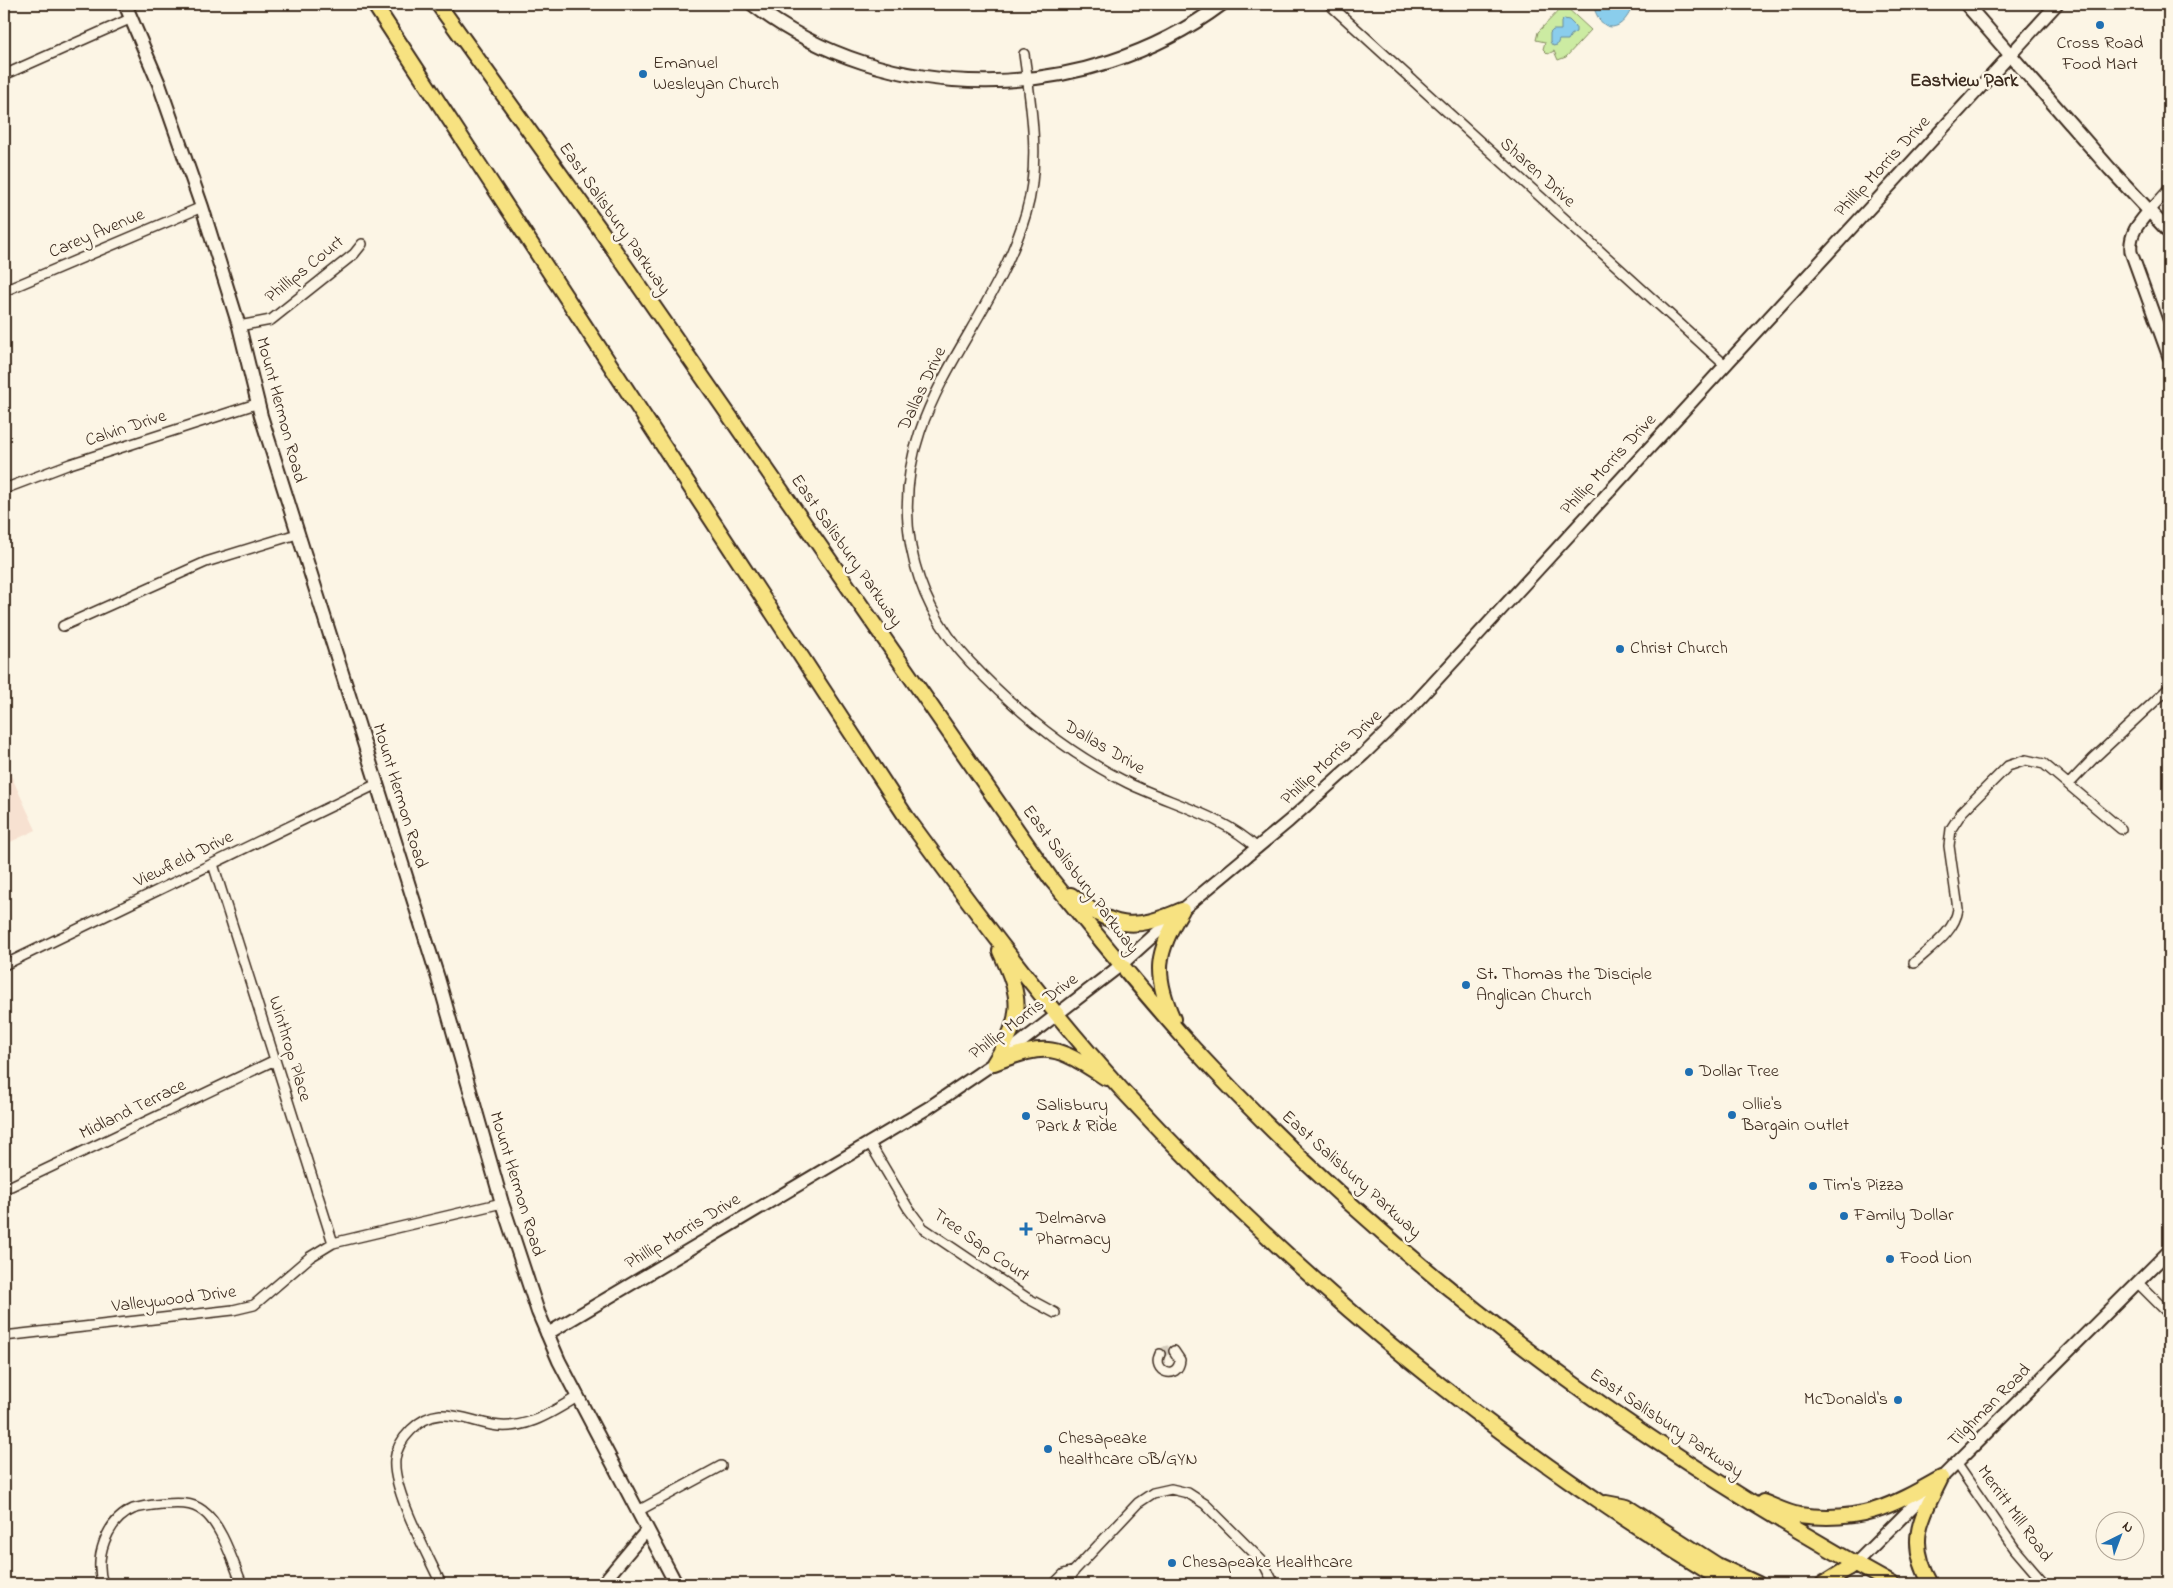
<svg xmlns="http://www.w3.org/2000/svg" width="2173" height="1588" font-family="'Indie Flower',sans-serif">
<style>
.built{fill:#f7e1d1}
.park{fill:#cceba2;stroke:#848a60}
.water{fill:#8acdec;stroke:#6a8c9a}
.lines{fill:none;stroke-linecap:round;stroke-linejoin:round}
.minor-tunnel{stroke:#d5ccbd;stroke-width:9;stroke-dasharray:9 4.5;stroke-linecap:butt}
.minor-casing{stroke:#3b2a1e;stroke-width:12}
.tertiary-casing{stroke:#3b2a1e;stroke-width:15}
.secondary-casing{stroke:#3b2a1e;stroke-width:16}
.primary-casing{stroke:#3b2a1e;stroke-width:18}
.minor{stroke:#fcf5e5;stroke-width:9}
.tertiary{stroke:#fcf5e5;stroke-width:11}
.secondary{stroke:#fcf5e5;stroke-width:12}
.primary{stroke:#f7e281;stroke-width:14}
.poi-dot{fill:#1f6fb2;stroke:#fcf5e5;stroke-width:2}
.labels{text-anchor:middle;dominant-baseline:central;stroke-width:5;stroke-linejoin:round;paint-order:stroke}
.poi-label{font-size:18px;fill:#3b2a1e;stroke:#fcf5e5;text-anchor:start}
.street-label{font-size:18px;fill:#3b2a1e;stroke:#fcf5e5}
.neighbourhood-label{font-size:19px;font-weight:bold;fill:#3b2a1e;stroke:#fcf5e5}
</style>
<rect width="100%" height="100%" fill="#fcf5e5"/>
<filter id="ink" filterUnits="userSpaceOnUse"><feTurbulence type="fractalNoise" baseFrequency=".02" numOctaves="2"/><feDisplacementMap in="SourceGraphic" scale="10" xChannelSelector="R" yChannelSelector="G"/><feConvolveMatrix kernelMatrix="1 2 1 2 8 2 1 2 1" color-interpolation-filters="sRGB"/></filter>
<g filter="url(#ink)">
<!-- built -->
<path class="built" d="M4,760l32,70 -32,15z"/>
<!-- park -->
<path class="park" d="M1564,5l27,25 -25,27 -8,3 -4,-9 -6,3 -5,-5 2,-7 -9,-2 2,-8z"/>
<!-- water -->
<path class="water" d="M1593,4h40c-9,28 -32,33 -40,0z
M1564,19l5,1 7,7v5l-5,3 -3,5h-9l-2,5 -4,1 -3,-4v-9l3,-3h8v-8z"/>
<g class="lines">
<!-- minor-tunnel -->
<path class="minor-tunnel" d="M1160,1354l7,-4 7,1"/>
<defs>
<path id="minor" d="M1329,4l396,361
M1024,54c7,51 17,108 2,159 -35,120 -140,197 -115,334 8,43 29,83 59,115 46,49 97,91 158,121 43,21 94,32 129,65
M4,75l128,-57
M2149,211l20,-22
M4,291l198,-84
M239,326l32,-6 83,-66 8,-10
M4,489l66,-25 189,-61
M63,626l143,-64 91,-28
M2069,784l24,-25 76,-71
M213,864l120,379
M1914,963c16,-15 41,-31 44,-54l-9,-63 2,-17 11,-17 46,-46 18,-6 18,4 77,65
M4,965l373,-181
M869,1142l39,66 15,20 104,70 28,15
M4,1187l7,-1 264,-126
M2138,1283l31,31
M4,1336l229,-26 21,-5 56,-48 23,-14 169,-40
M1160,1354c-9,18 18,27 20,6l-6,-9
M1956,1463l59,86 30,35
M638,1511l83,-45
M103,1584c-9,-26 3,-63 30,-75 9,-3 20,-4 30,-5 14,-1 29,-2 40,7 19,14 30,52 39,73
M441,1584c-13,-29 -49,-94 -46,-124 1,-11 8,-22 16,-30 7,-7 18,-14 29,-15 19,-1 35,7 52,10 32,6 59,-12 85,-28
M1054,1584l10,-10 10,-3
M1067,1584l7,-13 64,-68 15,-10 18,-4 17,4 17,11 58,58 11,22"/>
<path id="tertiary" d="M2149,211c-11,13 -20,23 -18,41l38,105
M547,1334l381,-226 66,-45 127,-98 61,-55 107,-89 75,-67 42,-41 651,-709
M1850,1569l319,-318
M602,1584l45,-54"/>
<path id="secondary" d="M125,4l34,80 43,123 37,119 22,90 116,368 61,194 64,225 36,109 21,49 117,223
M752,4c135,105 335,101 470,0
M1966,4l144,165 59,63"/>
<path id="primary" d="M374,4l533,814c68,93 137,186 215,272 178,193 382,359 606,494
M438,4l161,224 452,651c47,58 93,115 143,170 200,217 440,394 698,535
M1071,895c42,33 61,37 111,15
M1173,1019c-20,-45 -17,-67 9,-109
M994,1063c29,-47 29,-62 6,-112
M994,1063c57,-22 63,-16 112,15
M1763,1502c11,4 24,11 36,13 61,8 91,-8 142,-37
M1606,1503l21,4 90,58 41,19
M1823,1584l32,-20
M1931,1584c-25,-44 -10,-65 10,-106"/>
</defs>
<!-- minor casing -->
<use href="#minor" class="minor-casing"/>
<!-- tertiary casing -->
<use href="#tertiary" class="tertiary-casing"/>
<!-- secondary casing -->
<use href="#secondary" class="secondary-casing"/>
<!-- primary casing -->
<use href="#primary" class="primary-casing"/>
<!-- minor -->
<use href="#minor" class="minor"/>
<!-- tertiary -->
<use href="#tertiary" class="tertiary"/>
<!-- secondary -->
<use href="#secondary" class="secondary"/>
<!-- primary -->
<use href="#primary" class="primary"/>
</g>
</g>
<!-- markers -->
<g class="poi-dot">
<circle cx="2100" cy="25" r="5"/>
<circle cx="643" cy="74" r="5"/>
<circle cx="1620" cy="649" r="5"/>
<circle cx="1466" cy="985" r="5"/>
<circle cx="1689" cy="1072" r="5"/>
<circle cx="1732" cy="1115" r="5"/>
<circle cx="1026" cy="1116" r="5"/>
<circle cx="1813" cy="1186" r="5"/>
<circle cx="1844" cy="1216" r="5"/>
<path d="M1023.5 1221.5h5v5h5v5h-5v5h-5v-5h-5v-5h5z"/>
<circle cx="1890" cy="1259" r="5"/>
<circle cx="1898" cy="1400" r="5"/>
<circle cx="1048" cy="1449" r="5"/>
<circle cx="1172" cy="1563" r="5"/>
</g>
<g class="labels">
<!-- poi labels -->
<g class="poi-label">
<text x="2100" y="44" text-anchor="middle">Cross Road<tspan x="2100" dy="21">Food Mart</tspan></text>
<text x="653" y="64">Emanuel<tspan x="653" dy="21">Wesleyan Church</tspan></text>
<text x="1630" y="649">Christ Church</text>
<text x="1476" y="975">St. Thomas the Disciple<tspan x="1476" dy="21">Anglican Church</tspan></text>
<text x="1699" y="1072">Dollar Tree</text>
<text x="1742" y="1105">Ollie's<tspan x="1742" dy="21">Bargain Outlet</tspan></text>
<text x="1036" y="1106">Salisbury<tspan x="1036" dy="21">Park &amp; Ride</tspan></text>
<text x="1823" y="1186">Tim's Pizza</text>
<text x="1854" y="1216">Family Dollar</text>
<text x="1036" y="1219">Delmarva<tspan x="1036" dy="21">Pharmacy</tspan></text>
<text x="1900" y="1259">Food Lion</text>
<text x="1888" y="1400" text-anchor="end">McDonald's</text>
<text x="1058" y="1439">Chesapeake<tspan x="1058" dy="21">healthcare OB/GYN</tspan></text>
<text x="1182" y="1563">Chesapeake Healthcare</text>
</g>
<!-- street labels -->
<g class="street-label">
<text transform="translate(1883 167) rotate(-47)">Phillip Morris Drive</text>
<text transform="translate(1537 173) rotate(42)">Sharen Drive</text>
<text transform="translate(614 219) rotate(55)">East Salisbury Parkway</text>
<text transform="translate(97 234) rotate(-23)">Carey Avenue</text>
<text transform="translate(305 270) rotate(-39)">Phillips Court</text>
<text transform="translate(923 389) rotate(-65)">Dallas Drive</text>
<text transform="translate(280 410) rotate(75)">Mount Hermon Road</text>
<text transform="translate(126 429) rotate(-18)">Calvin Drive</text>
<text transform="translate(1609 465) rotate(-47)">Phillip Morris Drive</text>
<text transform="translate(846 551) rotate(55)">East Salisbury Parkway</text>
<text transform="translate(1104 748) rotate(30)">Dallas Drive</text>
<text transform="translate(1332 758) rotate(-43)">Phillip Morris Drive</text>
<text transform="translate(399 796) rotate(73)">Mount Hermon Road</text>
<text transform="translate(184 860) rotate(-26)">Viewfield Drive</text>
<text transform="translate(1080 880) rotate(53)">East Salisbury Parkway</text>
<text transform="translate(1024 1017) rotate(-37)">Phillip Morris Drive</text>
<text transform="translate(289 1049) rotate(73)">Winthrop Place</text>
<text transform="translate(133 1110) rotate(-26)">Midland Terrace</text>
<text transform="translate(1351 1175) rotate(42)">East Salisbury Parkway</text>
<text transform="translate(516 1184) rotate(73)">Mount Hermon Road</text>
<text transform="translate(683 1232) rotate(-31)">Phillip Morris Drive</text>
<text transform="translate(981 1246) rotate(35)">Tree Sap Court</text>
<text transform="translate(174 1300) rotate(-7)">Valleywood Drive</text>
<text transform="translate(1990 1406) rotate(-45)">Tilghman Road</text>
<text transform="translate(1666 1424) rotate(34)">East Salisbury Parkway</text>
<text transform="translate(2014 1514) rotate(54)">Merritt Mill Road</text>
</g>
<!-- neighbourhood labels -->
<g class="neighbourhood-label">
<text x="1964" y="81">Eastview Park</text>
</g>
</g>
<!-- margin -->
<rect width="2173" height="1588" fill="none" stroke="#fcf5e5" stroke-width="20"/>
<rect x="10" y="10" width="2153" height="1568" fill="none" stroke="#3b2a1e" stroke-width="2" filter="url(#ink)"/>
<!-- north arrow -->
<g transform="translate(2120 1536) rotate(42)"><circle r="24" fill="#fcf5e5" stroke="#afa495"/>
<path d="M0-4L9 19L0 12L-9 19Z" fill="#1f6fb2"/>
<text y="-8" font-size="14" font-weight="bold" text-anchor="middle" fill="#3b2a1e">N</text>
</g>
</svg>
